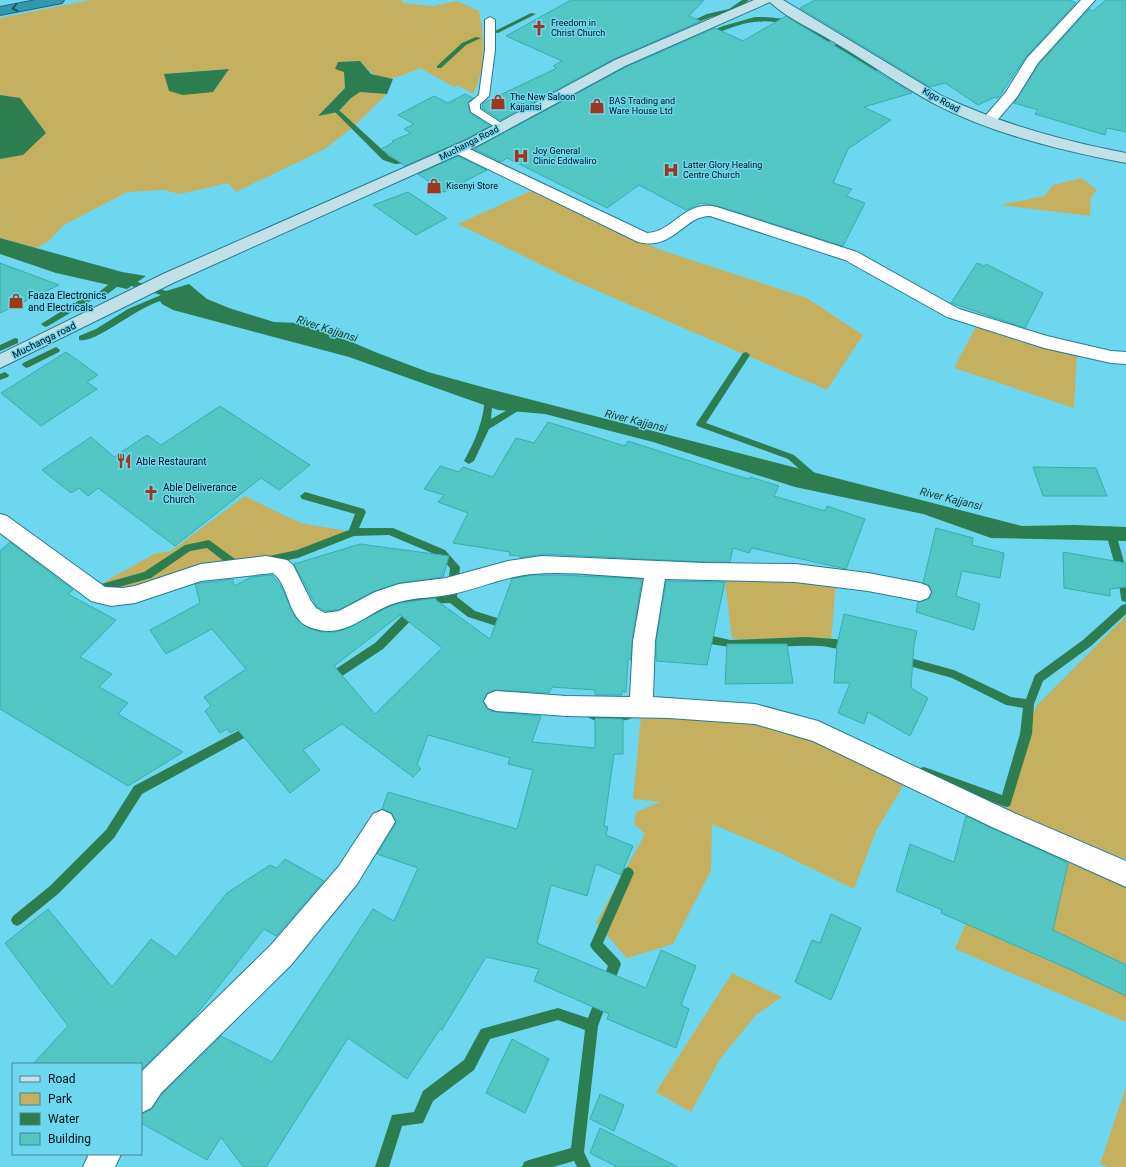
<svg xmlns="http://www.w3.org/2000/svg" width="1126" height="1167" font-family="Roboto,sans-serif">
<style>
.green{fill:#c5b05f;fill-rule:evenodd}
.water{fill:#2c7e50}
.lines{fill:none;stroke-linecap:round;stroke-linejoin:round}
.stream{fill:#2c7e50;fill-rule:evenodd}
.building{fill:#52c5c5;stroke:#35aeae;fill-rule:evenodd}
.lane-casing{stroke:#277b8d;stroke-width:2}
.street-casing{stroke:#277b8d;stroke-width:2}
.secondary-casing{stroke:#277b8d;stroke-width:2}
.highway-casing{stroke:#216878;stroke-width:2}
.lane{fill:#fff;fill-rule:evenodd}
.street{fill:#fff;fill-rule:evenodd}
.secondary{fill:#c2e0e7;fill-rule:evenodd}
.highway{fill:#3398ae;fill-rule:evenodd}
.oneway{stroke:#174d59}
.labels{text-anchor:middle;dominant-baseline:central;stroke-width:3;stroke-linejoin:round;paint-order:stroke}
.far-poi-label{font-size:9px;fill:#000f14;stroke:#6ed7f0;text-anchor:start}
.far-street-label{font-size:9px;fill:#000f14;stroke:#6ed7f0}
.poi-label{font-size:10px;fill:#000f14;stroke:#6ed7f0;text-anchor:start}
.street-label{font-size:10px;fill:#000f14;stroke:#6ed7f0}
.water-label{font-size:11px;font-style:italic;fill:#173a25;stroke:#6ed7f0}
</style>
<rect width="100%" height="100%" fill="#6ed7f0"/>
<!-- green -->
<path class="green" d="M90,0h312l1,3 30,3 24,-5 22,10c6,31 8,54 -6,83l-15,-9 -4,2 -34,-19c-27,11 -38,19 -60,-7l-16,11 1,16 -26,27 19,-3 13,-14 9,-6 27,2 -35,34 -29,22 -87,42 -8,-9 -48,11 -17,-4 -36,2 -63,33 -15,16 -13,7 -36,-10v-79l23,-5 -3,-56 -20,-3v-77zM228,69l-15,23 -49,-18z
M1082,178l15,12 -6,7 -1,19 -90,-11 44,-9 9,-11z
M535,189l123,60 149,49 56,37 -36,55 -257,-111 -112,-55z
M977,325l100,30 -3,53 -120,-40z
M245,496l55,27 53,9 -72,31 -149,27 -28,-8 50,-28 17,-3z
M725,580l111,2 -5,60 -99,-3z
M1126,616v243l-122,-46 32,-107z
M641,717c62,1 126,4 185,27 27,10 53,25 80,37l-30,50 -22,58 -76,-37 -66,-28 -1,47 -38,73 -46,14 -31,-35 49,-89 -11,-10 2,-12 24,-10 -27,-3z
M1003,835l123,52v135l-171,-73z
M732,973l50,24 -26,18 -36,44 -29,53 -35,-20z
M1126,1087v80h-19l-7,-3z"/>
<!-- water -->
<path class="water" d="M360,61l11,13 22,5 -6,15 -27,-2 -9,6 -13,14 -20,4 27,-28 -1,-16 -9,-3 3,-7z
M229,69l-16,23 -30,3 -14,-4 -5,-17z
M0,95l20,3 26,35 -23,22 -23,4z
M0,238l122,34 24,4 -19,13 -71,-16 -56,-19z
M189,284l18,15 22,9 45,14 25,1 39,13 37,16 53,20 58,16 536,138 52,-1 52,2v14l-135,-3 -68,-24 -128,-27 -142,-45 -108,-28 -47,-4 -149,-53 -176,-47 -11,-6 -4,-6 8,-7z"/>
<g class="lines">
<!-- stream -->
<path class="stream" d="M742,0h7l-16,12 -22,5 -23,9 -5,-1 24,-11 22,-5z
M531,13l5,1 -38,19 -5,-1z
M755,17c26,-1 57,6 76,24l-5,1c-27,-16 -52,-26 -83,-18 -12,3 -24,9 -36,12l-3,-2 19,-8z
M476,37l5,1 -15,7 -25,23h-4v-2l25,-23z
M836,44l42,25 1,1 -5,1 -40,-24 -1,-1z
M336,111h4l49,45 7,4 13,-1v4l-14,1 -12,-4 -47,-47z
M122,277l57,18 1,2 -4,3c-26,-7 -77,45 -97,40v-4l17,-7 32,-20 33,-14 -39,-12 -17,13 -13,4 -44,26 -3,1 -4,-3 45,-28 13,-4 18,-14z
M15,338l3,1v4l-18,8v-6z
M56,347l4,3 -1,2 -30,15 -3,1 -4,-3 1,-2z
M746,352l4,3 -44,68 88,32 24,21 2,2 -2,2h-6l-24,-21 -91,-33 -1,-2 47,-71z
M5,372l4,3 -1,2 -8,3v-6z
M489,392l4,3 -2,24 31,-17h6l1,2 -40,25 -15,32 -5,3 -5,-3c12,-22 20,-41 21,-66z
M305,492l59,17 2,3 -7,16h34l52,22 15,17 -3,30 18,14 38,12 1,3 -1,3 -4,1 -41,-13 -18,-14 -23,1 -44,45 -50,33 -4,2 -4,-2 -1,-3 1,-3 50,-33 39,-39 -21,-1 -1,-3 1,-3 54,-2 3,-27 -11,-12 -50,-21 -35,1 -56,22 -35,7 -3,-1 -2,-3 2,-3 37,-8 52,-20 6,-16 -53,-15 -2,-3z
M1110,526l5,4 11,39v33l-4,-1 -1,-3 -3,-22 -13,-46z
M209,540l26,19h11l2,3 -2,3 -13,2 -3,-1 -23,-18 -17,3 -39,27 -46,13 -4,-1 -1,-3 1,-3 43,-12 41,-27z
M1126,604v10l-35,32 -48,35 -9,23 -2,30 -22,72 -4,1 -86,-31 -2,-4 2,-4 4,-1 78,28 18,-61 3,-26 -17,-3 -54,-27 -57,-16 -1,-3 1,-3 4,-1 55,15 57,27 15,2 9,-24 48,-35 39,-35z
M700,633l30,7 76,-3 29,2 14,3 4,1 1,3 -1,3c-9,3 -24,-3 -34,-3 -42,-2 -81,8 -123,-6l-1,-3 1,-3z
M585,706l20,9 25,-6 4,2 1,3 -1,3 -4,2 -26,6 -23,-11 -1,-3 1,-3z
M253,723l4,2 1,3 -1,3 -115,63 -28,44 -56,56 -37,30 -4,2 -4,-2 -2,-4 2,-4 37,-30 56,-56 28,-44z
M628,867l4,2 2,4 -31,70 16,17 2,4 -23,62 -14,126 7,15h-14l-3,-6 -21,6h-31l2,-5 5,-2 42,-12 14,-118 -27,-10 -68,19 -16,31 -41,31 -10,22 -21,3 -13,41h-14l17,-52 22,-3 9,-21 41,-31 17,-31 77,-21 30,10 20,-52 -16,-17 -2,-4 34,-76z"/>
</g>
<!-- building -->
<path class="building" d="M571,0h133l-15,16 12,5 -87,38 -114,61 -18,-12 1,-5 74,-35 -4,-2 9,-5 -56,-25z
M815,0h255l6,3 -50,54 -28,41 -3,-1 -17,8 -33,-22 -15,4 -130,-79z
M1106,0h20v132l-19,-4 -2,7 -70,-21 3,-4 -24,-7 25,-39 50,-55 4,2z
M786,16l126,77 -48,14 27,13 -43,29 -15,34 19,6 -6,7 19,7 -22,43 -126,-40 -16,-3 -15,7 -47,-25 -32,23 -100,-50 -6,4 -27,-13 152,-82 89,-39 28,13z
M465,94l8,4 -5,5 2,10 20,13 -24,13 -61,27 -24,-17 13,-7 -2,-1 19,-8 -7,-4 10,-5 -16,-9 36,-19 14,7z
M458,156l29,14 -43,22 -26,-18z
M408,192l39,26 -31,17 -43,-30z
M0,263l59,22 -59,28z
M977,263l7,3 2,-2 57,29 -18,35 -74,-25z
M66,352l32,23 -11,7 10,7 -56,37 -40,-33z
M220,406l90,59 -31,25 -18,-12 -86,68 -77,-58 -10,8 -9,-8 -8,5 -29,-23 49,-33 23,20 33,-22 14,10z
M548,422l77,24 3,-5 93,30 28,8 1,-2 29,9 -5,10 51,15 2,-5 38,13 -19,50 -94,-21 -3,5 -16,-5 -3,14h-26l-162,-8 -22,4v-2l-11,-1 1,-3 -57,-9 15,-30 -30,-11 6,-7 -20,-6 16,-23 19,6 4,-5 30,10 23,-39 18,5z
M1033,467l63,1 11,28h-64z
M936,528l37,10 -1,7 32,8 -4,25 -38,-7 -6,25 24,8 -6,26 -58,-18 2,-10 11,-3 3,-6 -3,-8 -6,-2z
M10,542l63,48 -5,4 48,26 -36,37 32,17 -13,13 29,16 -10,11 65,38 -55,34 -128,-77v-158z
M360,544l89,12 -6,21 -44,6 -25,8 -35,19 -14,1 -8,-4 -23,-43z
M1063,552l63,11v24l-16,2v7l-46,-8z
M272,575l9,11 14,31 14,11 13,4h13l11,-3 42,-22 11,-4 37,-5v2l54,39 22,-60 20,-4h27l83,4 -10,62 -1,18h-3l-2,33 -4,-1v4h-27v-5l-43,-3 -3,6 -54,-3 -8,3 -4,9 4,7 8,3 46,4 -9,26 63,6v-30l28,1v35h-9l-10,72 4,1 -2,8 27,11 -12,29 -25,-11 -9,32 -36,-11 -14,58 109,45 15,-38 35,16 -15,39 8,4 -13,39 -69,-29 2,-5 -75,-33 5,-12 -53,-12 -44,73 -2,-1 -33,50 -59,-41 -82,129h-23l-22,-30 -14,23 -66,-37v-9l11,-5 10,-15 59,-58 51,26 101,-153 21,12 24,-53 -41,-14 19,-31 -4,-10 -10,-4 6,-17 129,37 16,-59 -25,-6 2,-6 -82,-23 -11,30 4,4 -8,8 -71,-53 -39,26 17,20 -30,23 -53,-64 -7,4 -3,-4 -7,4 -15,-22 6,-5 -7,-9 42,-28 -34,-40 -46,25 -16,-24 50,-27 -5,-19 38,-5 1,7 18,-9zM400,615l42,33 -67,66 -41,-48z
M666,581l59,1 -18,83 -51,-4v-20z
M844,614l73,17 -3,13 -3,44 17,10 -18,38 -42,-24 -4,12 -26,-11 12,-30h-16l3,-38z
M727,644h60l6,39 -68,1z
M966,816l102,47 -15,67 73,35v31l-59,-28 -126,-55 1,-3 -46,-19 14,-47 44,18z
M285,859l39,22 -48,55 -12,-7 -72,91 -51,50v-6h-108l35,-38 -63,-83 43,-34 64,78 39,-48 25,18 51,-64 43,-28 7,3z
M831,914l30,14 -30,72 -36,-18 17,-42 8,3z
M512,1039l37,20 -24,54 -39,-20z
M600,1094l24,11 -10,26 -24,-12z
M600,1128l78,39h-61l-27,-14z"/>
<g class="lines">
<defs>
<path id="lane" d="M490,17l5,3v30l-6,46 -9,8v5l24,16 2,2 -2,2 -4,1 -29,-18 -2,-9 10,-8 6,-45v-30z"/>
<path id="street" d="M1081,0h14l-57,63 -21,34 -24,28h-10l-3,-3 26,-30 21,-34z
M459,144l188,89c27,-1 37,-34 70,-26l140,45 102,57 88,27 64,15 15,1v12l-15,-1 -67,-15 -97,-31 -102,-57 -135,-44c-27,0 -36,35 -72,26l-185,-90 -2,-3 2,-3z
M0,514l7,2 98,71 18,1 12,-2 66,-22 65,-8 21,4 6,5 18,36 5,7 9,5 14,-2 36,-19 24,-8 47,-6 62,-17 34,-5 162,7 91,1 73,9 52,10 8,3 3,6 -3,6 -8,3 -52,-10 -73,-9 -130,-3 -10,62 -2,56 102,7 63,17 194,91 114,49v26l-132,-59 -181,-87 -58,-17 -86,-6 -103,-2 -70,-5 -8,-3 -4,-7 4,-7 8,-3 70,5 64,1 3,-56 11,-63c-37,-2 -76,-7 -112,-4 -28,3 -53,14 -79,20 -18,4 -37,3 -54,8 -32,8 -52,40 -90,25 -22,-9 -19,-41 -36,-54l-72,8 -66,22 -24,3 -20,-5 -91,-68z
M382,810l9,4 4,8 -38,62 -66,81 -130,128 -10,15 -10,5v-41l130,-127 68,-79 34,-52z
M89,1154h32l-6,13h-32z"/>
<path id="secondary" d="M754,0h29l159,96c59,28 121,45 184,57v10c-66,-13 -134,-29 -193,-60 -33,-18 -64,-40 -96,-59 -22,-14 -48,-24 -67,-42l-145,64 -148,80 -302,136 -175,86v-14l163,-80 304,-134 148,-80z"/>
<path id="highway" d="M36,0h28l-2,3 -5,1 -57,11v-8z"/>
</defs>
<!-- lane casing -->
<use href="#lane" class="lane-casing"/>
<!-- street casing -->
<use href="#street" class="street-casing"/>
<!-- secondary casing -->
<use href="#secondary" class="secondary-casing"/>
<!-- highway casing -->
<use href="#highway" class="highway-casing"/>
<!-- lane -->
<use href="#lane" class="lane"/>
<!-- street -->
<use href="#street" class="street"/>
<!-- secondary -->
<use href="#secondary" class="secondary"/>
<!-- highway -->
<use href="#highway" class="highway"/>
</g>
<!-- one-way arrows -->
<defs><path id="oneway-chevron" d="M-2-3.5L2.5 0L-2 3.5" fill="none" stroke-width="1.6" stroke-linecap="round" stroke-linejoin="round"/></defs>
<use class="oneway" href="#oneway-chevron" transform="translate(15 8) rotate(168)"/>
<!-- icons -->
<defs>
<symbol id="church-bare" viewBox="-9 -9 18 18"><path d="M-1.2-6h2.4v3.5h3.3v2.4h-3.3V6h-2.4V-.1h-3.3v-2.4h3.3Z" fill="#9f371c" stroke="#6ed7f0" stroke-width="2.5" paint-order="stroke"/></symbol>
<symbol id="shop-bare" viewBox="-9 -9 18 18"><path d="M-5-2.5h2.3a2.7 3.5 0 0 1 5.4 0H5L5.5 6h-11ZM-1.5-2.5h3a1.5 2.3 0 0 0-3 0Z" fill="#9f371c" stroke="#6ed7f0" stroke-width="2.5" paint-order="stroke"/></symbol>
<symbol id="hospital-bare" viewBox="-9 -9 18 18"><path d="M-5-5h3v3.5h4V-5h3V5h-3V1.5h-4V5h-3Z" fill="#9f371c" stroke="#6ed7f0" stroke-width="2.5" paint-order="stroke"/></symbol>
<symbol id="restaurant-bare" viewBox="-9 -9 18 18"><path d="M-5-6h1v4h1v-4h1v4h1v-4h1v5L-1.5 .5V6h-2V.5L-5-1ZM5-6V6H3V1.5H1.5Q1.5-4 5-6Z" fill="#9f371c" stroke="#6ed7f0" stroke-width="2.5" paint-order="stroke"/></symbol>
</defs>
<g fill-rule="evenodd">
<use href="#church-bare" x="528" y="17" width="22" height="22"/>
<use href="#shop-bare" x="487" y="91" width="22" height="22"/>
<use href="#shop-bare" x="586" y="95" width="22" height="22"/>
<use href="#hospital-bare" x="510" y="145" width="22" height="22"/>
<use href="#hospital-bare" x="660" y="159" width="22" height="22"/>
<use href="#shop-bare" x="423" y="175" width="22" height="22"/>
<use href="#shop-bare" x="5" y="290" width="22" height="22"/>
<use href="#restaurant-bare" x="113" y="450" width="22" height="22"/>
<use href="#church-bare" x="140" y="482" width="22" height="22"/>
</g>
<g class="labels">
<!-- far-poi labels -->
<g class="far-poi-label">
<text x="551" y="23">Freedom in<tspan x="551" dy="10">Christ Church</tspan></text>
<text x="510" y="97">The New Saloon<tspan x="510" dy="10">Kajjansi</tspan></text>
<text x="609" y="101">BAS Trading and<tspan x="609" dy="10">Ware House Ltd</tspan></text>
<text x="533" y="151">Joy General<tspan x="533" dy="10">Clinic Eddwaliro</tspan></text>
<text x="683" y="165">Latter Glory Healing<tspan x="683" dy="10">Centre Church</tspan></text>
<text x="446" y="186">Kisenyi Store</text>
</g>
<!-- far-street labels -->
<g class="far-street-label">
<text transform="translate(941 100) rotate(29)">Kigo Road</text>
<text transform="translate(469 143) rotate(-27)">Muchanga Road</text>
</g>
<!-- poi labels -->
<g class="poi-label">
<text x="28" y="295">Faaza Electronics<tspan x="28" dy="12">and Electricals</tspan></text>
<text x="136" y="461">Able Restaurant</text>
<text x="163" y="487">Able Deliverance<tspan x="163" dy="12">Church</tspan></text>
</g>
<!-- street labels -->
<g class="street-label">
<text transform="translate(44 340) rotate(-26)">Muchanga road</text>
</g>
<!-- water labels -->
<g class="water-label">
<text transform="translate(327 329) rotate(18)">River Kajjansi</text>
<text transform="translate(636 421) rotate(14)">River Kajjansi</text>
<text transform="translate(951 499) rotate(14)">River Kajjansi</text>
</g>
</g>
<!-- legend -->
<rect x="12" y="1063" width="130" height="92" fill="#6ed7f0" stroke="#428798"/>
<rect x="20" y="1076" width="20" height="6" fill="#c2e0e7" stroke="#428798"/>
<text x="48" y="1083" font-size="12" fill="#000f14">Road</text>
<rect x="20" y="1093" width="20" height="12" fill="#c5b05f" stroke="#428798"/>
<text x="48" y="1103" font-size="12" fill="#000f14">Park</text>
<rect x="20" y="1113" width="20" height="12" fill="#2c7e50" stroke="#428798"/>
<text x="48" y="1123" font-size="12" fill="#000f14">Water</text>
<rect x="20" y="1133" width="20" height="12" fill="#52c5c5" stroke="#428798"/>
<text x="48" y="1143" font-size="12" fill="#000f14">Building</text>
</svg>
